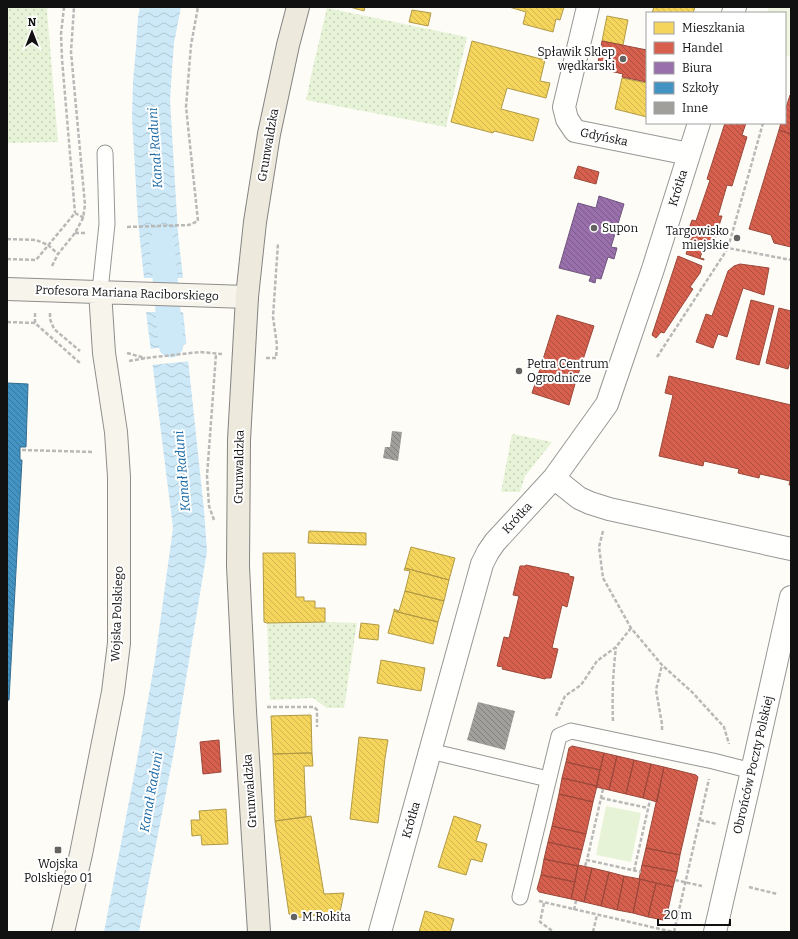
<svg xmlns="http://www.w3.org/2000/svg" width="798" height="939" font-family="Bitter,serif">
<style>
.grass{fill:url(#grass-dots)}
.garden{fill:#e7f3d7}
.pitch{fill:#f0f6e1}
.water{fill:url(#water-waves)}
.pier{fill:#fdfcf7}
.homes{fill:url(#homes-back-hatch);stroke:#b19a46}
.shops{fill:url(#shops-back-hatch);stroke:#9b483b}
.offices{fill:url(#offices-back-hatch);stroke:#70547d}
.schools{fill:url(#schools-back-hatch);stroke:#346c8e}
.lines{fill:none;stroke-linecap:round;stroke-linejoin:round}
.canal{stroke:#cde8f7;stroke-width:25}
.building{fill:url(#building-back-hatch)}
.lane-casing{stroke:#979795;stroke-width:17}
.street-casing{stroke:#979795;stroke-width:24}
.secondary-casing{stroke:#8e8d8b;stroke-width:24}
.primary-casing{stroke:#858482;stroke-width:24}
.path{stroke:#b9b9b8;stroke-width:2.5;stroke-dasharray:4 2;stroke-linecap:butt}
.lane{stroke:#fffffe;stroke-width:15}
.street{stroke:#fffffe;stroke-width:22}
.secondary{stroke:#f6f4eb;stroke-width:22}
.primary{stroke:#ede9dc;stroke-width:22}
.poi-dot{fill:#646362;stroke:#fff;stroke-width:1.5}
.labels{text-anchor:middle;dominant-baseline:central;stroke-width:4;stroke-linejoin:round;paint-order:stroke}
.poi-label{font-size:12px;fill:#111;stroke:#fff;text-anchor:start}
.street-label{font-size:12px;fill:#111;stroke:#fff}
.water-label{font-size:13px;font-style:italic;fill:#1768a6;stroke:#fff}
</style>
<defs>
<pattern id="grass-dots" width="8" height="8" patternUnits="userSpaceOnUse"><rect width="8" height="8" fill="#e7f3d7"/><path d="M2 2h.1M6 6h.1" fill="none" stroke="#c5cfb8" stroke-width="1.8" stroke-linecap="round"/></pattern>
<pattern id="water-waves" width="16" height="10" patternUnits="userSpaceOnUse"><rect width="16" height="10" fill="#cde8f7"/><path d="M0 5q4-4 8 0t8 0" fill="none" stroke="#afc6d3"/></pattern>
<pattern id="homes-back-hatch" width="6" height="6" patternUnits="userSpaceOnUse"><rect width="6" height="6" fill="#f6d55c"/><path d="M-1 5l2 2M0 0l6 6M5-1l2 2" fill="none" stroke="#d2b64f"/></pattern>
<pattern id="shops-back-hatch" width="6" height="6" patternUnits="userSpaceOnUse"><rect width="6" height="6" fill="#d6604d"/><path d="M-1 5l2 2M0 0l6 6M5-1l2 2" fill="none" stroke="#ac4e3f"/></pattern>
<pattern id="offices-back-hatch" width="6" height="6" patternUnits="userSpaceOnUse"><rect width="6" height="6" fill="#9970ab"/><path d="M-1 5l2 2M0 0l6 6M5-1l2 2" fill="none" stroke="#7b5b8a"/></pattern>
<pattern id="schools-back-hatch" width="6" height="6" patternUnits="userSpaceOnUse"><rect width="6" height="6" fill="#4393c3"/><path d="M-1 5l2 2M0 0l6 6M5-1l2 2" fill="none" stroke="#37779d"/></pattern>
<pattern id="building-back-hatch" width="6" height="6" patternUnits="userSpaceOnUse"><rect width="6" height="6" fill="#a19f9c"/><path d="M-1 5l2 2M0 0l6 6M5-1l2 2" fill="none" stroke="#82807e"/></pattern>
</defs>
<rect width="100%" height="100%" fill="#fdfcf7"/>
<!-- grass -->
<path class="grass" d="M7,7h41l-1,4 11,131 -51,1z
M327,8l140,29 -21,90 -140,-27 7,-33z
M512,434l40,8 -27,34 -5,16h-19z
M325,622l32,1 -13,85h-17l-14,-10 -43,2 -3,-77z"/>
<!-- garden -->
<path class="garden" d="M606,806l35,7 -10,49 -35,-7z"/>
<!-- pitch -->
<path class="pitch" d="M769,7h22v50l-6,-2v-42h-18z"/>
<!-- water -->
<path class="water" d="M140,7h41l-7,36 -2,27 -2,30 8,133 5,45h-39l-6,-57 -6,-103 1,-36 3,-34 2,-31z
M146,312h37l21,198 3,41 -32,195 -36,186h-35l37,-193 14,-79 18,-132z"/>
<!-- pier -->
<path class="pier" d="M142,278h43l-2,2h-39z
M145,310h38l2,2h-41z
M189,344l2,17 -40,4 -2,-16z"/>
<!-- homes -->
<path class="homes" d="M350,7h15l-1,4z
M509,7h55l-4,13 -4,-1 -3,13 -30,-8 3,-12z
M654,7h41l-2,6h-41z
M412,10l19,3 -3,13 -19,-4z
M607,16l21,4 -5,25 -21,-4z
M472,41l73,19 -5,21 10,2 -4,15 -39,-10 -6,21 38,10 -6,22 -39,-10 -1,2 -42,-11z
M622,78l25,5v34l-32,-8z
M309,531l57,2v12l-58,-2z
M411,547l44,11 -6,22 -44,-12z
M263,553h32l1,44h8v4h11v7h10v14l-58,1 -3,-1z
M405,568l44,12 -5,21 -39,-10 5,-20 -6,-1z
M405,591l39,10 -6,21 -44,-11v-2l5,2z
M394,611l44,11 -5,22 -45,-11z
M361,623l18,2 -1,15 -19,-2z
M381,660l44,8 -4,23 -44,-8z
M311,715l1,38 -39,1 -2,-38z
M359,737l29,3 -3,18 -7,65 -28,-4z
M303,753h9l1,13h-9l2,51 -31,4 -2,-67z
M226,809l2,35 -26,1 -1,-10 -9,1 -1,-16h9l-1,-9z
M311,816l13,78 20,-1 -4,19 -46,6 -5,-4 -14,-93z
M454,816l27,9 -5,16 11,3 -5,18 -11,-3 -5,16 -28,-8z
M425,911l29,8 -4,13h-31z"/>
<!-- shops -->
<path class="shops" d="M602,41l45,9v32l-25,-5 1,-3 -26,-6z
M790,95l1,1v38l-12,-4 2,-7h4v-12z
M725,123h21l-4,12 5,2 -15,49 -5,-1 -9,31h4l-8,26 -8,-2 -6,18 4,1v1l-18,-6 6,-18 -5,-2 5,-14 4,1 14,-41 -3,-1z
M779,130l12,4v81l-1,4 1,1v27l-17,-4 -3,-8 -22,-6z
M578,166l21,6 -3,12 -22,-6z
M678,256l24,10 -2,7 -10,14 3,2 -29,44 -3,-1 -5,6 -4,-3z
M740,264l29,4 -5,27 -21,-7 -16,49 -9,-3 -5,14 -17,-6 10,-28 6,2 16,-45 6,-5z
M751,300l23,6 -15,59 -23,-6z
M779,308l12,3v47l-3,11 -22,-6z
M557,315l37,11 -19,58 -36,-12z
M539,372l36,12 -6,21 -37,-12z
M669,376l122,29v80h-2l1,-4 -30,-7 -1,4 -21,-5 1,-4 -35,-8 -1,5 -44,-10 14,-61 -8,-2z
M526,565l43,9v2l5,1 -7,30 -5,-2 -10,43 6,1 -7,29h-5l-1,1 -43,-10 1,-2 -6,-1 7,-29 5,1 10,-42 -6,-1 7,-29h5z
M219,740l2,32 -18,2 -3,-32z
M572,746l32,7 -4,17 -34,-8 3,-14z
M604,753l13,3 -8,34 -13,-3z
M617,756l17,4 -8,34 -17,-4z
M634,760l17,4 -8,34 -17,-4z
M566,762l34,8 -3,16 -35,-8z
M651,764l13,3 -7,35 -14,-4z
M664,767l32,8 2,2 -18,78 -34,-7z
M562,778l35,8 -4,16 -34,-8z
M559,794l34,8 -7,32 -34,-8z
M552,826l34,8 -4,16 -34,-8z
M548,842l34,8 -4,16 -34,-7z
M646,848l34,7 -3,17 -35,-7z
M544,859l34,7 -3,16 -34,-7z
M578,865l14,3 -8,34 -13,-3z
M642,865l35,7 -4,15 -34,-8z
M592,868l17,4 -8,34 -17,-4z
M609,872l15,4 -7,34 -16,-4z
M541,875l34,7 -4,17 -32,-7 -2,-3z
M624,876l16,3 -7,34 -16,-3z
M640,879l16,4 -8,34 -15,-4z
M656,883l17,4 -7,32 -3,1 -15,-3z"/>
<!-- offices -->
<path class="offices" d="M599,196l25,8 -13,43 6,1 -3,11 -6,-2 -7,22 -5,-1 -1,5 -6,-2 2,-5 -32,-8 19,-65 18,5z"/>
<!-- schools -->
<path class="schools" d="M7,383l21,1 -2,63h-6v13h2l-13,240h-2z"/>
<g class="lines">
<!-- canal -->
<path class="canal" d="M162,243l9,102"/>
</g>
<!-- building -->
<path class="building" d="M392,431l10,1 -4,29 -15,-3 2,-11h5z
M478,702l37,9 -10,39 -38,-10z"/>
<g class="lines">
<defs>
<path id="lane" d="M100,291l7,-67 -2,-71
M430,751l118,28
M520,897l39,-161 12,-5 142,30 39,10"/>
<path id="street" d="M588,7l-24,100 3,12 8,12 114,23
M733,13l2,-6
M554,478l25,20 11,5 19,6 182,40
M380,932l102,-368 6,-12 7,-10 59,-64 53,-74 14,-41 32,-94 46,-146
M715,932l37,-161 39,-174"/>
<path id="secondary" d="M7,289c80,2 160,5 240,8
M63,932l18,-78 32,-162 6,-49v-166l-3,-45 -12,-79 -4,-62"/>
<path id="primary" d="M259,932l-14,-221 -7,-145 1,-126 8,-143 8,-75 14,-88 19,-89 10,-38"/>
</defs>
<!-- lane casing -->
<use href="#lane" class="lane-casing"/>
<!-- street casing -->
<use href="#street" class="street-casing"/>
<!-- secondary casing -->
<use href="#secondary" class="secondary-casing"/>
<!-- primary casing -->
<use href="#primary" class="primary-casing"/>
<!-- path -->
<path class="path" d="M64,7l-3,27 1,25 13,154
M127,227l62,-2 9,-4 -12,-114 5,-62 7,-38
M75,233h11
M7,239l29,1 12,5 10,9
M728,248l35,-125
M7,259l29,1 39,-47 9,5
M52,266l6,-12 17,-21 8,-15 2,-13 -14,-153 3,-45
M50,313v6l4,10 26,22
M7,322l28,1 46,41
M35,323v-10
M127,353l18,5
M657,357l71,-109 63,12
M266,358h10l1,-13 -4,-28 5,-74
M129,361l17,-3 54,-6 22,2
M22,450l72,2
M214,520l-5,-14 -2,-30 9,-122
M603,531l-4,16 4,31 28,50 31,37 30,27 32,35 5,17
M267,707h47l3,3v17
M556,716l9,-20 16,-11 16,-24 19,-14 15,-19
M613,721c-1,-25 0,-49 3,-74
M662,730v-6l-6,-34 6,-25
M603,789l-16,71 54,12
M601,798l47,10
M700,820l17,4
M585,866l2,-6
M634,871l16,-71
M675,880l27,6
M749,887l28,7
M539,901l134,31
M544,903l-4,19 14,10
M574,910l2,-9
M593,932l4,-17
M674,932l35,-153"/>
<!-- lane -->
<use href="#lane" class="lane"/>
<!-- street -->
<use href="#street" class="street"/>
<!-- secondary -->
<use href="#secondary" class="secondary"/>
<!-- primary -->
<use href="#primary" class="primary"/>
</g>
<!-- markers -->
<g class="poi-dot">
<circle cx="623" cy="59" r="4"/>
<circle cx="594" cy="228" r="4"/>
<circle cx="737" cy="238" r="4"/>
<circle cx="519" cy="371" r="4"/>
<rect x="54" y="846" width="8" height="8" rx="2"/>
<circle cx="294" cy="917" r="4"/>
</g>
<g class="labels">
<!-- poi labels -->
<g class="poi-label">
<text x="615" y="52" text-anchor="end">Spławik Sklep<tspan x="615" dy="14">wędkarski</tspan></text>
<text x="602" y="228">Supon</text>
<text x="729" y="231" text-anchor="end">Targowisko<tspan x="729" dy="14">miejskie</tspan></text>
<text x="527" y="364">Petra Centrum<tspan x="527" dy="14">Ogrodnicze</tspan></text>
<text x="58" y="864" text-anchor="middle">Wojska<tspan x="58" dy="14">Polskiego 01</tspan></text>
<text x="302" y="917">M.Rokita</text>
</g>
<!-- street labels -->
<g class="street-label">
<text transform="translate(604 137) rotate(12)">Gdyńska</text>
<text transform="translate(268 145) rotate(-80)">Grunwaldzka</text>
<text transform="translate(678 188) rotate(-73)">Krótka</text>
<text transform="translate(127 293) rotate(2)">Profesora Mariana Raciborskiego</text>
<text transform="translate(239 467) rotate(-89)">Grunwaldzka</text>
<text transform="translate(517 518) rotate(-48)">Krótka</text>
<text transform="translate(117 614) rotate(-88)">Wojska Polskiego</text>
<text transform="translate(753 765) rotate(-77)">Obrońców Poczty Polskiej</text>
<text transform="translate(250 791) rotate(-94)">Grunwaldzka</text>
<text transform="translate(411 820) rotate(-74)">Krótka</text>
</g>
<!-- water labels -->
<g class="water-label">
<text transform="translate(155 148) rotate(-94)">Kanał Raduni</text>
<text transform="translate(182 471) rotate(-95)">Kanał Raduni</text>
<text transform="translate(151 792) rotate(-80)">Kanał Raduni</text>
</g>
</g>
<!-- border -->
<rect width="798" height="939" fill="none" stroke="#111111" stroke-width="16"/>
<!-- legend -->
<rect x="646" y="12" width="140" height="112" fill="#ffffff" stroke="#a0a0a0"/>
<rect x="654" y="22" width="20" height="12" fill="#f6d55c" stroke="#a0a0a0"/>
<text x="682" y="32" font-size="12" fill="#111111">Mieszkania</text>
<rect x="654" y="42" width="20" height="12" fill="#d6604d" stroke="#a0a0a0"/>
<text x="682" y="52" font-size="12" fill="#111111">Handel</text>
<rect x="654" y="62" width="20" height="12" fill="#9970ab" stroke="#a0a0a0"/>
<text x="682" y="72" font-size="12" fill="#111111">Biura</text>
<rect x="654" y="82" width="20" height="12" fill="#4393c3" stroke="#a0a0a0"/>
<text x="682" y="92" font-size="12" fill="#111111">Szkoły</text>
<rect x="654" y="102" width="20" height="12" fill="#a19f9c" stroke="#a0a0a0"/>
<text x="682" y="112" font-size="12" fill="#111111">Inne</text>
<!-- north arrow -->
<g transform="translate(32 32)" stroke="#ffffff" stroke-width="3" paint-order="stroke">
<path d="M0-3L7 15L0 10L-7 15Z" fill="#111111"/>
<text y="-6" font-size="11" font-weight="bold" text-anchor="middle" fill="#111111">N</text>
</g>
<!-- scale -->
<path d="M658 919v6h72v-6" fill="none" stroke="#111111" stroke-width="2"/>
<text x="664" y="919" font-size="12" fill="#111111" stroke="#ffffff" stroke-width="3" paint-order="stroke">20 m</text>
</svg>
